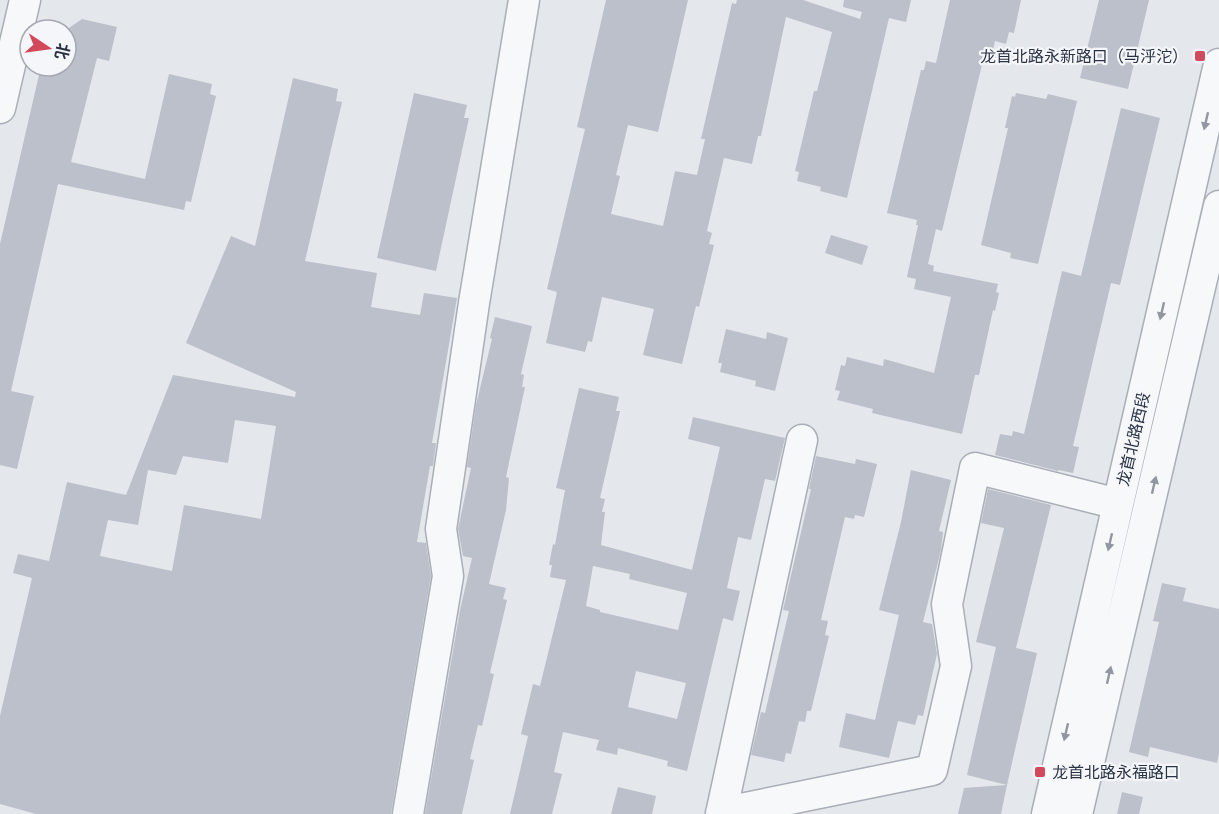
<svg xmlns="http://www.w3.org/2000/svg" width="1219" height="814" font-family="'Golos Text','Noto Sans SC',sans-serif">
<style>
.building{fill:#bbc0ca;fill-rule:evenodd}
.lines{fill:none;stroke-linecap:round;stroke-linejoin:round}
.minor-casing{stroke:#a9aeb7;stroke-width:33}
.minor{stroke:#f7f8fa;stroke-width:30}
.oneway{fill:#9196a0}
.poi-dot{fill:#d1495b;stroke:#f4f6f9;stroke-width:2}
.labels{text-anchor:middle;dominant-baseline:central;stroke-width:4.5;stroke-linejoin:round;paint-order:stroke}
.poi-label{font-size:16px;fill:#2b3445;stroke:#f4f6f9;text-anchor:end}
.street-label{font-size:16px;fill:#2b3445;stroke:#f4f6f9}
</style>
<rect width="100%" height="100%" fill="#e4e7ec"/>
<!-- building -->
<path class="building" d="M606,0h82l-30,132 -30,-7 -12,50 4,1 -9,38 52,12 12,-55 22,4 8,-36h-4l31,-136 4,1 1,-4h66l57,19 2,-7 -19,-5 1,-7h67l-5,22 -17,-4 -42,180 -27,-7 1,-4 -24,-6 2,-9 -4,-1 19,-80h3l15,-59 -46,-15 -25,119h-3l-6,28 -28,-6 -17,73 5,2 -3,11 5,1 -15,62 -3,-1 -14,58 -39,-9 11,-46 -52,-12 -10,45 -4,-1 -3,11 -39,-9 11,-51 -10,-3 38,-160 -8,-2z
M950,0h71l-7,33 -5,-1 -3,12 -11,-3 -2,9 -7,-2 -44,183 -6,-2 -8,35 6,2 -1,5 65,13 -2,8 3,1 -4,18 -2,-1 -14,65h-4l-13,59 -90,-21 1,-4 -36,-9 3,-9 -5,-1 6,-25 4,1 2,-9 36,9 1,-7 50,14 17,-76 -37,-8 2,-10 -9,-2 11,-52h-2l1,-5 -30,-7 34,-143h3l2,-9 10,2z
M1099,0h50l-21,89 -48,-11z
M82,19l35,8 -8,34 -12,-3 -26,104 74,17 24,-105 43,10 -2,10 6,2 -25,106 -5,-1 -2,9 -126,-26 -47,207 23,5 -17,73 -17,-4v-221l41,-178h25v-36z
M293,78l45,11 -2,12 6,1 -37,159 72,12 -6,34 49,8 4,-22 33,5 -25,145h4l-3,23h-3l-13,76 9,1 5,33 -40,238h-355l-36,-10v-88l32,-138 -19,-5 5,-19 31,7 18,-79 59,13 47,-120 122,22 1,-5 -110,-49 45,-107 24,10zM235,420l41,6 -15,93 -77,-14 -12,66 -72,-15 8,-36 30,5 10,-55 28,5 7,-19 45,7z
M414,93l53,12 -3,13h5l-33,153 -59,-13z
M1016,93l30,6 2,-5 29,7 -39,163 -28,-6 1,-5 -30,-8 27,-117h-3l7,-32 3,1z
M1121,108l39,10 -40,167 -9,-2 -38,163 6,1 -6,26 -14,-3 -1,1 -63,-16 5,-21 12,2 1,-5 11,3 38,-163 19,5z
M831,235l37,11 -6,19 -37,-12z
M495,317l37,9 -11,48 3,1 -2,12h3l-19,90 3,1 -3,32 -17,74 17,4 -3,11 4,1 -17,73 4,1 -12,52 -4,-1 -8,34 4,1 -12,54h-37l35,-204 12,-52 -9,-2 -5,-27 13,-61 -4,-1 9,-62 16,-66 -2,-1z
M726,329l40,10 1,-7 21,6 -13,53 -20,-5 1,-5 -36,-9 2,-9h-4z
M579,388l40,9 -3,14h4l-20,87 5,1 -3,13h3l-4,33 91,25 28,-123 -32,-8 5,-22 92,21 -10,43 -10,-2 -14,61 -13,-3 -11,51 13,3 -7,30 -10,-3 -36,153 -20,-5 1,-5 -50,-13 -1,7 -21,-5 3,-10 -36,-8 -9,40 8,2 -10,40h-42l18,-78 -7,-2 12,-50 7,2 26,-106 -16,-3 2,-12h-3l4,-21 2,1 10,-55 -9,-2zM593,566l37,8 -1,5 58,14 -9,37 -78,-18v-2l-14,-4zM636,671l50,12 -9,36 -49,-12z
M816,456l39,8 1,-5 21,5 -13,53 -9,-2 -1,4 -9,-2 -24,103 7,1 -3,14 4,1 -18,75h-4l-2,11 -6,-1 -8,33 -5,-1 -2,9 -33,-7 10,-43 4,1 24,-102 -6,-1 28,-121h-2z
M911,470l40,10 -12,51 4,1 -2,18 -18,72 9,2 5,30 -14,62 -5,-1 -3,10 -17,-4 -9,37 -50,-11 7,-34 29,7 24,-105 -20,-5 22,-88z
M988,489l63,16 -35,143 21,5 -30,132 -40,-10 29,-128 -20,-5 28,-114 -23,-5z
M1162,583l24,5 -3,13 36,8v144l-2,10 -67,-16 -2,10 -19,-5 30,-130 -6,-1z
M1007,785l-6,29h-43l6,-26z
M618,787l38,9 -4,18h-41z
M1122,792l21,5 -4,17h-22z"/>
<g class="lines">
<defs>
<path id="minor" d="M0,108l25,-108
M721,813l211,-43 24,-104 -9,-62 28,-136 143,36
M408,814l40,-238 -7,-47 33,-226 50,-303
M721,814l81,-374
M1047,814l172,-750
M1077,814l142,-608"/>
</defs>
<!-- minor casing -->
<use href="#minor" class="minor-casing"/>
<!-- minor -->
<use href="#minor" class="minor"/>
</g>
<!-- one-way arrows -->
<defs><path id="oneway-solid" d="M-6-.8H1V-3.2L6.5 0L1 3.2V.8H-6Z" transform="scale(1.5)"/></defs>
<g class="oneway">
<use href="#oneway-solid" transform="translate(1206 121) rotate(103)"/>
<use href="#oneway-solid" transform="translate(1162 311) rotate(103)"/>
<use href="#oneway-solid" transform="translate(1154 485) rotate(-77)"/>
<use href="#oneway-solid" transform="translate(1110 542) rotate(103)"/>
<use href="#oneway-solid" transform="translate(1109 675) rotate(-77)"/>
<use href="#oneway-solid" transform="translate(1066 732) rotate(103)"/>
</g>
<!-- markers -->
<g class="poi-dot">
<rect x="1194" y="50" width="12" height="12" rx="3"/>
<rect x="1034" y="766" width="12" height="12" rx="3"/>
</g>
<g class="labels">
<!-- poi labels -->
<g class="poi-label">
<text x="1188" y="56">龙首北路永新路口（马泘沱）</text>
<text x="1052" y="772" text-anchor="start">龙首北路永福路口</text>
</g>
<!-- street labels -->
<g class="street-label">
<text transform="translate(1133 439) rotate(-77)">龙首北路西段</text>
</g>
</g>
<!-- north arrow -->
<g transform="translate(48 48) rotate(103)"><circle r="28" fill="#f4f6f9" stroke="#a4a8b1" stroke-width="1.5"/>
<path d="M0-4.5L10 22L0 15L-10 22Z" fill="#d1495b"/>
<text y="-9" font-size="16" font-weight="bold" text-anchor="middle" fill="#2b3445">北</text>
</g>
</svg>
